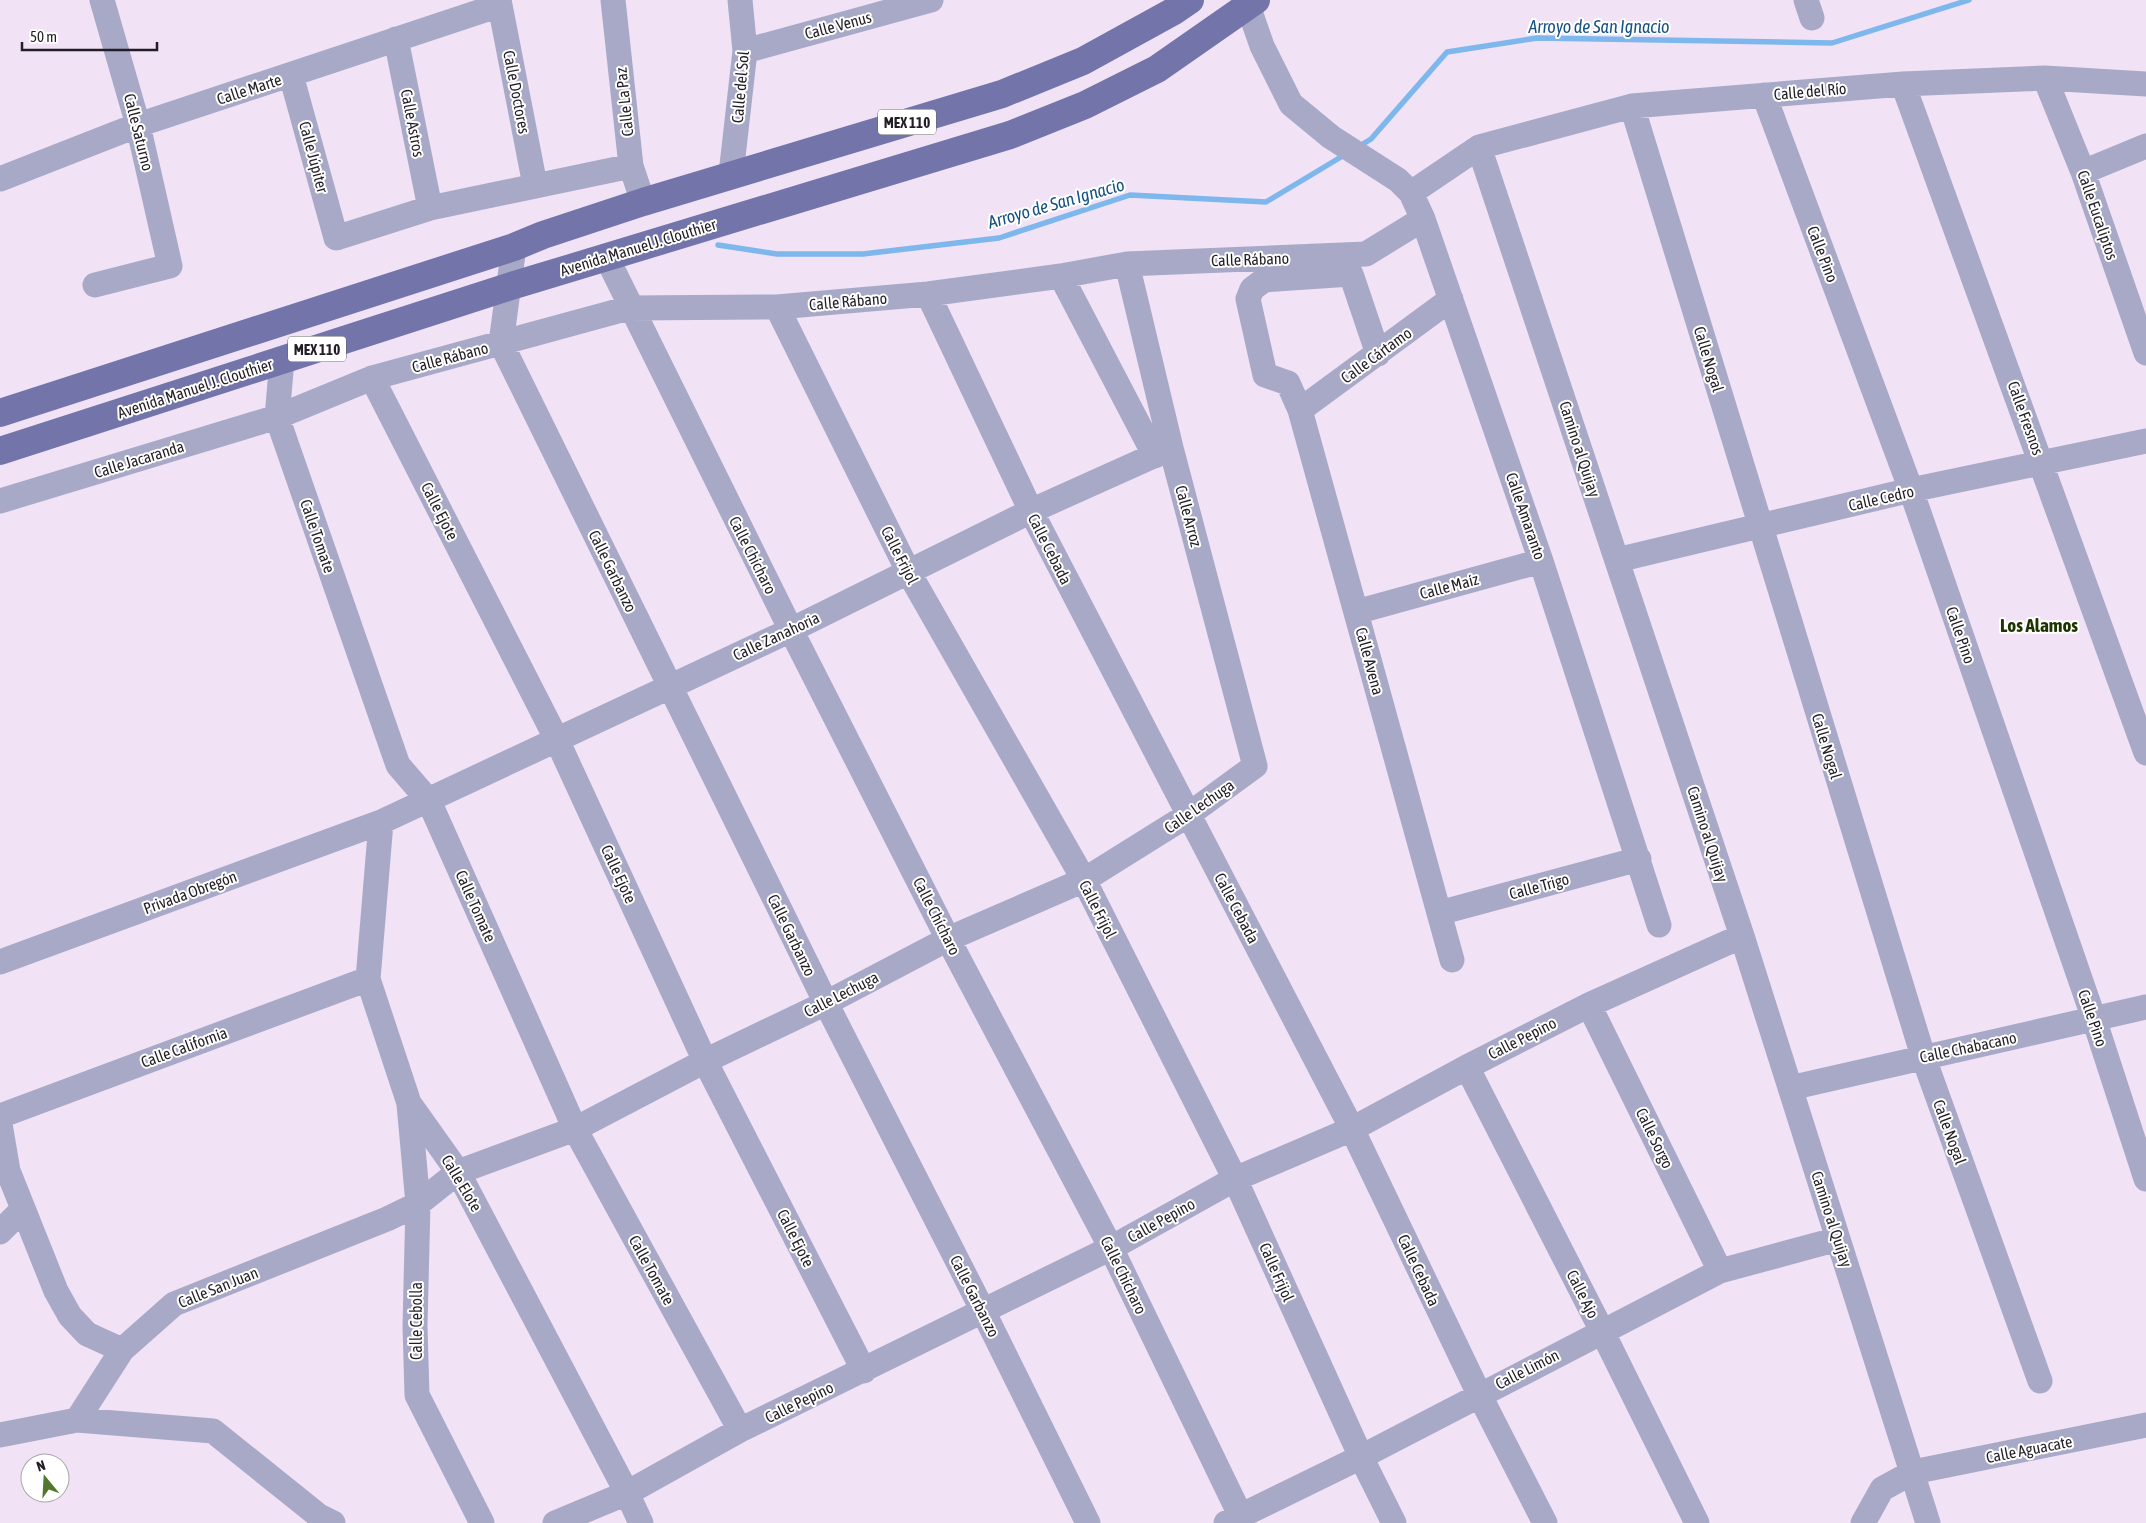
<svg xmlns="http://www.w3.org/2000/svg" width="2146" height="1523" font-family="'Asap Condensed',sans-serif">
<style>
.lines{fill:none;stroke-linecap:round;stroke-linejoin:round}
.stream{stroke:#7eb7eb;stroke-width:5.5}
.minor{stroke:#a7a9c7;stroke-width:25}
.major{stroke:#7374a9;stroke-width:28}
.labels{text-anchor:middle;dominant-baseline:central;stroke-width:4;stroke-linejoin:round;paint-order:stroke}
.shield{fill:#fff;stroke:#656266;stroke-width:1}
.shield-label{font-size:15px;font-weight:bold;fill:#231e25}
.street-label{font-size:16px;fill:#231e25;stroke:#fff}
.water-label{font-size:18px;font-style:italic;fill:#155283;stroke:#fff}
.quarter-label{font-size:19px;font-weight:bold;fill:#1e3400;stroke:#fff}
</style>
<rect width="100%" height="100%" fill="#f1e2f6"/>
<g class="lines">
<!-- stream -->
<path class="stream" d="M1358,147l13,-8 76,-87 90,-14 295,5 137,-43
M718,245l59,9h86l136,-16 131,-43 136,7 80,-48"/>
<!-- minor -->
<path class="minor" d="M499,0l36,185
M613,0l18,166 12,36
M1246,0l16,46 29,58 40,33 67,43 13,13 12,26 118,342 118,364
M1806,0l6,18
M396,39l34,169
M745,51l186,-51
M291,75l45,163 94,-30 201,-42
M2045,78l38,94 63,181
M1903,84l243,669
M1764,95l147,395 183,529 52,160
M1632,106l291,950 117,325
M1479,147l263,789 186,587
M2083,172l63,-26
M731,174l14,-123 -5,-51
M0,179l138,-54 362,-120
M1411,193l68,-46 153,-41 271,-22 142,-6 101,6
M514,247l-13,96 325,660 157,308 105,212
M607,258l184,372 157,309 163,309 133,275
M1061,276l94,180
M95,285l75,-19 -32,-141 -36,-125
M928,294l103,217 321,618 127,265 66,129
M777,307l132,266 175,307 151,299 126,278 33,66
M1378,354l-27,-80 -87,6 -12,9 -4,10 17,76 23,8 12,27 152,550
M282,360l-5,57 121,348 31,36 146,328 165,301
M372,378l185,362 148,321 159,310
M1300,410l151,-111
M0,501l277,-84 95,-39 257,-70 148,-1 151,-13 133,-18 66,-12 239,-10 57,-35
M1617,560l294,-70 235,-49
M1356,612l185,-51
M381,822l-13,157 41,124 49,69 169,321 14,30
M1439,913l200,-54
M0,962l381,-140 410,-192 240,-119 140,-63
M1589,1005l131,266
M1467,1067l135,264 95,192
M1790,1088l356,-81
M409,1104l9,100 -3,122 2,69 65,128
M0,1116l368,-137
M0,1124l8,47 48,120 14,25 17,18 35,16
M0,1232l23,-23
M77,1420l136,11 106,85 14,7
M0,1435l77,-15 45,-70 52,-46 213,-85 31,-15 40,-32 117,-43 130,-68 121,-58 122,-64 136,-59 104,-65 67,-49 -84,-318 -44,-184
M555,1523l72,-30 113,-63 371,-182 124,-69 117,-50 115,-62 122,-62 153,-69
M1226,1523l135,-66 359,-186 118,-32
M1863,1523l19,-34 31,-17 233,-47"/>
<!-- major -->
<path class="major" d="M0,413l514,-166 29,-12 100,-33 359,-108 81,-33 91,-50 16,-11
M0,451l508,-164 502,-152 75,-30 72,-36 99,-69"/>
</g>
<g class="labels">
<!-- shield labels -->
<g class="shield">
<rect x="878" y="109.5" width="58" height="25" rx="4"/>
<rect x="288" y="336.5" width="58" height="25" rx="4"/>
</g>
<g class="shield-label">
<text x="907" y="122">MEX 110</text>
<text x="317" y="349">MEX 110</text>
</g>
<!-- street labels -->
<g class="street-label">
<text transform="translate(838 25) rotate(-15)">Calle Venus</text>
<text transform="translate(740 87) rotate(-85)">Calle del Sol</text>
<text transform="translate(249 89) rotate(-18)">Calle Marte</text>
<text transform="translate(1810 91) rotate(-5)">Calle del Río</text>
<text transform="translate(517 92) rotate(79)">Calle Doctores</text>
<text transform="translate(624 102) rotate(-96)">Calle La Paz</text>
<text transform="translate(413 123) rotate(79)">Calle Astros</text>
<text transform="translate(139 132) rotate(76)">Calle Saturno</text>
<text transform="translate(314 157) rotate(75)">Calle Júpiter</text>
<text transform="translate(2098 215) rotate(71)">Calle Eucaliptos</text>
<text transform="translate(638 247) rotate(-17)">Avenida Manuel J. Clouthier</text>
<text transform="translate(1823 254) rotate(69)">Calle Pino</text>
<text transform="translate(1250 259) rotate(-2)">Calle Rábano</text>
<text transform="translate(848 301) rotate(-5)">Calle Rábano</text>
<text transform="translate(1376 355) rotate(-36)">Calle Cártamo</text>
<text transform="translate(450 357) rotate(-15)">Calle Rábano</text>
<text transform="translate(1709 359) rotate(73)">Calle Nogal</text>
<text transform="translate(195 388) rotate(-18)">Avenida Manuel J. Clouthier</text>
<text transform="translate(2026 418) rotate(70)">Calle Fresnos</text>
<text transform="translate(1580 449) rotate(72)">Camino al Quijay</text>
<text transform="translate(139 459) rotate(-17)">Calle Jacaranda</text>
<text transform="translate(1881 498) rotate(-13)">Calle Cedro</text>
<text transform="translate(440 511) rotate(63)">Calle Ejote</text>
<text transform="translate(1189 516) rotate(75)">Calle Arroz</text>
<text transform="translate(1526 516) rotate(71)">Calle Amaranto</text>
<text transform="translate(318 536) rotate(71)">Calle Tomate</text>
<text transform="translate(1050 549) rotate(63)">Calle Cebada</text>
<text transform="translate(753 555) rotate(63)">Calle Chícharo</text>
<text transform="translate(900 555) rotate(63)">Calle Frijol</text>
<text transform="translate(613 571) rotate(64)">Calle Garbanzo</text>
<text transform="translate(1449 586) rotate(-15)">Calle Maíz</text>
<text transform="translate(1961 635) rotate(71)">Calle Pino</text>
<text transform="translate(776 636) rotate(-25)">Calle Zanahoria</text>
<text transform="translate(1370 661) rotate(75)">Calle Avena</text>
<text transform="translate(1827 746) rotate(73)">Calle Nogal</text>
<text transform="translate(1199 806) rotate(-35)">Calle Lechuga</text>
<text transform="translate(1708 834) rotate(72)">Camino al Quijay</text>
<text transform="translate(619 874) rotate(65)">Calle Ejote</text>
<text transform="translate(1539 886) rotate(-15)">Calle Trigo</text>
<text transform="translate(190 892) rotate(-20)">Privada Obregón</text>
<text transform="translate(476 906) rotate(66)">Calle Tomate</text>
<text transform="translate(1237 908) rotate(62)">Calle Cebada</text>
<text transform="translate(1098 909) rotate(63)">Calle Frijol</text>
<text transform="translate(937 916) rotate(63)">Calle Chícharo</text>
<text transform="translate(792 935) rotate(64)">Calle Garbanzo</text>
<text transform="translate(841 994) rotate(-27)">Calle Lechuga</text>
<text transform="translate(2093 1018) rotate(71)">Calle Pino</text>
<text transform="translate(1522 1038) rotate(-27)">Calle Pepino</text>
<text transform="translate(184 1047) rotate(-20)">Calle California</text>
<text transform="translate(1968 1047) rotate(-12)">Calle Chabacano</text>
<text transform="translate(1950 1132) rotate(70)">Calle Nogal</text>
<text transform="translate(1655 1138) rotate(64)">Calle Sorgo</text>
<text transform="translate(462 1183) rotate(59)">Calle Elote</text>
<text transform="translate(1832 1219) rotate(72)">Camino al Quijay</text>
<text transform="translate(1161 1220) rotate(-29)">Calle Pepino</text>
<text transform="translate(796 1238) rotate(63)">Calle Ejote</text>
<text transform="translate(652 1270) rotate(61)">Calle Tomate</text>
<text transform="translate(1419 1270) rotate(65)">Calle Cebada</text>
<text transform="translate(1277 1272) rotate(66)">Calle Frijol</text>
<text transform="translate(1124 1275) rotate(64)">Calle Chícharo</text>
<text transform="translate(218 1287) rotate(-22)">Calle San Juan</text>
<text transform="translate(1583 1294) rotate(63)">Calle Ajo</text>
<text transform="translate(975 1296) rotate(63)">Calle Garbanzo</text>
<text transform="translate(416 1321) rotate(-90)">Calle Cebolla</text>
<text transform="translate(1527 1369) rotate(-27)">Calle Limón</text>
<text transform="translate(799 1402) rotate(-26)">Calle Pepino</text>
<text transform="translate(2029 1449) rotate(-11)">Calle Aguacate</text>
</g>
<!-- water labels -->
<g class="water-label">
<text x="1599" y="26">Arroyo de San Ignacio</text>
<text transform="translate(1056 203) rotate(-16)">Arroyo de San Ignacio</text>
</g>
<!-- quarter labels -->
<g class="quarter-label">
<text x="2039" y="625">Los Alamos</text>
</g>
</g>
<!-- north arrow -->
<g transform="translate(45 1478) rotate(342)"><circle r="24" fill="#ffffff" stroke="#a7a5a8"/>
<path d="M0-4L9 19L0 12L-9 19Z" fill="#53762e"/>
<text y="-8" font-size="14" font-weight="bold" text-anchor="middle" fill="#231e25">N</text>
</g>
<!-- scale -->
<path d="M22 42v8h135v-8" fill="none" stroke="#231e25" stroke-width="2.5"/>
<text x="30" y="42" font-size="15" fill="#231e25" stroke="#ffffff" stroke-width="4" paint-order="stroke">50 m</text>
</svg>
